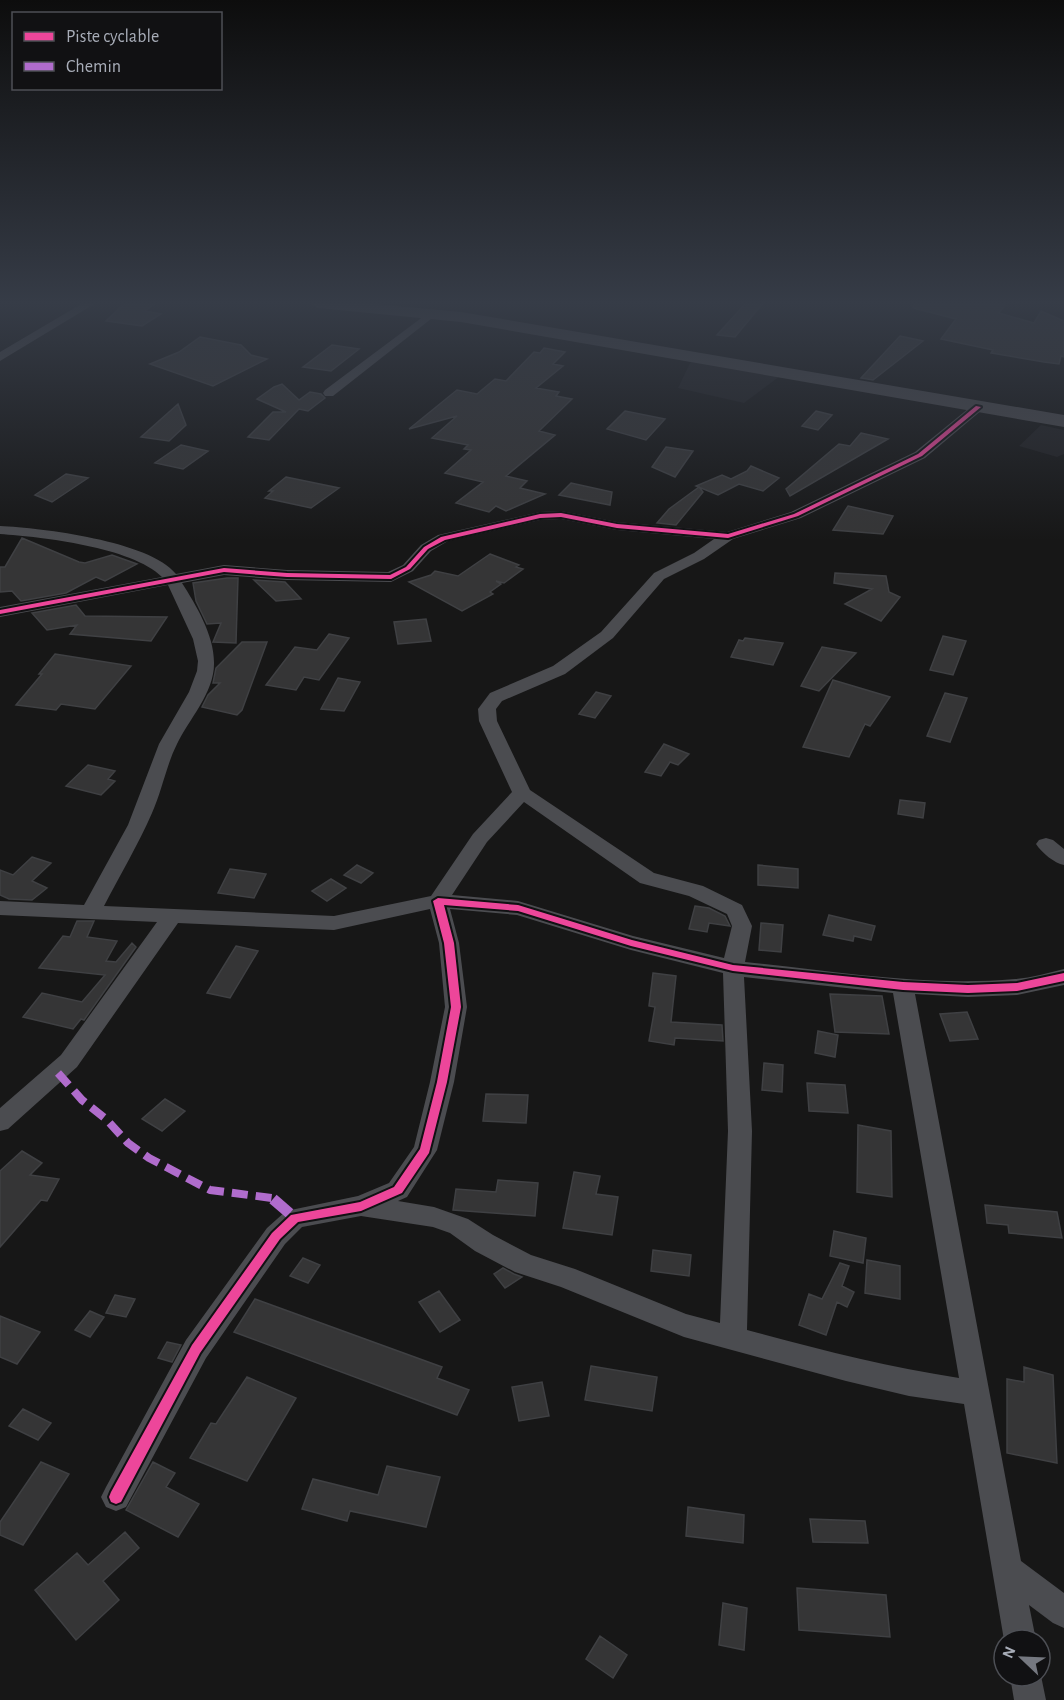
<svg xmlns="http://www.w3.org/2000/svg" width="1064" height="1700" font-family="'Alegreya Sans',sans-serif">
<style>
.built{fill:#212123}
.building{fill:#353536;stroke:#3f4043;stroke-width:1.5}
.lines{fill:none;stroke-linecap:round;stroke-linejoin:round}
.street{fill:#4b4c50;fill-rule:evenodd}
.secondary{fill:#4a4a4e;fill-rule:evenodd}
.quiet-far1{stroke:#b06ccc;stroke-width:8;stroke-dasharray:16 8;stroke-linecap:butt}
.quiet{stroke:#b06ccc;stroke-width:11;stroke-dasharray:22 11;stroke-linecap:butt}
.cycleway-casing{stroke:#111113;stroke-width:4}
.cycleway{fill:#ed469a;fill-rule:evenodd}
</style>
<rect width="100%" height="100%" fill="#171717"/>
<!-- built -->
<path class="built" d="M691,361l89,15 -36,27 -66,-15z
M1041,425l23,5v24l-7,3 -38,-11z"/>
<!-- building -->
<path class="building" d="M125,303h31l-11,8 16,3 -19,12 -36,-5z
M746,303h17l-28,34 -18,-2z
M914,303h92l-7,10 35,10 7,-12 23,10v36l-3,-1 -2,8 -15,-2 -53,-9 2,-3 -52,-11 15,-20 -43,-11z
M900,336l23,5 -50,39 -12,-2z
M200,337l41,8 10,10 16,4 -54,27 -63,-22 29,-12z
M332,345l27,4 -28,22 -28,-4z
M544,348l21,4 -12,12 10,2 -27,22 23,4 -3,4 16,3 -33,32 16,4 -49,41 21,5 -7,7 25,6 -39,17 -10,-5 -7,6 -33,-9 27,-21 -38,-9 26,-23 -7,-1 4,-4 -36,-7 25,-22 -48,13 48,-39 20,4 18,-15 11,2 28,-29 6,1z
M282,384l17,16 11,-8 11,2 4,4 -17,13 -9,-2 -30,31 -21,-3 25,-25h13l-29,-13 17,-12z
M178,404l8,21 -17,16 -28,-4z
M625,411l40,8 -19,21 -39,-11z
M816,411l16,4 -14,15 -16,-4z
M861,433l27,6 -98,57 -4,-7 53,-45 11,2z
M181,445l27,6 -25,18 -28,-6z
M666,447l27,4 -18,26 -23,-10z
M751,466l28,12 -16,13 -24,-7 -21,11 -22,-9 26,-11 9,4 16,-8z
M66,474l22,4 -36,24 -17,-7z
M286,477l53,11 -28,20 -46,-10 8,-7h-4z
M571,483l41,9 -2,13 -51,-10z
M699,487l4,5 -27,33 -19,-2 12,-14z
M848,506l45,10 -10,18 -50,-4z
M22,538l57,24 6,1 27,-8 25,9 -32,17 -9,-4 -30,16 -45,8 -9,-10 -12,1v-25h5z
M490,554l29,11 -3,2 7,2 -19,14 -8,-2 5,3 -11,8 3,2 -31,17 -53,-29 22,-7 4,-4 23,5z
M835,573l51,3 3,16 11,5 -19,24 -36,-17 27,-15 -38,-6z
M227,578h11l-2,65 -23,-1 8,-19 -14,1 -11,-23 -3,-18z
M254,580l31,2 16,17 -25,2z
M76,605l9,11 82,1 -16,24 -81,-7 7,-9 -30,5 -15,-17z
M426,619l5,22 -33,3 -4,-22z
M329,634l20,4 -30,42 -15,-3 -8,13 -30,-5 29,-38 22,3z
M943,636l23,5 -13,34 -23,-5z
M745,638l38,5 -10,22 -42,-8 8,-17 4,1z
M242,642h25l-25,68 -5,5 -35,-8 6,-12 12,-12h-7l3,-15z
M822,647l34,6 -37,38 -18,-5z
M55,654l76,12 -36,43 -34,-5 -5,6 -40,-5 26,-31h-3z
M338,678l22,4 -16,29 -23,-2z
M833,680l57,17 -20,29 -5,-2 -16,33 -46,-10z
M596,692l15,4 -16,22 -16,-4z
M945,693l22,5 -17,44 -23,-6z
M664,744l25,10 -11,11 -8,-3 -9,14 -16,-4z
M88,765l27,6 -7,8 7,2 -14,14 -35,-9z
M900,800l25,3 -2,15 -25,-4z
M32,857l19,6 -19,18 15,7 -15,12 -23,-1 -9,-4v-25l13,5z
M357,865l16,8 -12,10 -17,-8z
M758,865l40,4v19l-40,-3z
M230,869l36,5 -12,24 -36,-5z
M331,879l15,9 -19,13 -15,-10z
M695,906l14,2 16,8 5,10 -21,-3 -2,9 -18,-3z
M829,915l46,11 -4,14 -17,-4 -1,5 -30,-6z
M77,921h17l-7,16 30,4 -11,20 10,1 16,-19 4,4 -52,73 -3,-1 -8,10 -50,-12 19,-24 40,9 23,-27 -66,-7 24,-32 7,1z
M761,923l22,2 -2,27 -22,-2z
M236,946l22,5 -28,47 -23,-5z
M653,973l23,3 -5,46 51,3 1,16 -48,-3 -1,7 -25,-4 6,-34 -6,-1z
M830,994l52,2 7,38 -54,-2z
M967,1012l11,27 -28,2 -10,-27z
M818,1031l20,4 -3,22 -20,-4z
M764,1063l19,2 -1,27 -20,-2z
M807,1083l38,2 3,28 -39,-2z
M486,1094l42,1 -2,28 -43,-2z
M165,1099l20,12 -23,20 -20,-12z
M858,1125l33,6 1,66 -35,-5z
M22,1151l20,12 -12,12 29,4 -12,22 -6,-1 -41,47v-76z
M574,1172l26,4 -4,18 22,3 -6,38 -49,-7z
M498,1180l40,3 -3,33 -82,-6 3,-21 40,3z
M985,1205l72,7 5,26 -53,-5 -1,-8 -21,-2z
M834,1231l32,7 -3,25 -33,-7z
M653,1250l38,5 -2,21 -38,-5z
M303,1258l17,7 -12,18 -18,-7z
M867,1260l33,6v33l-35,-6z
M840,1263l9,3 -7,20 12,6 -7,15 -10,-5 -11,33 -27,-10 10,-31 13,5z
M503,1268l11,6 8,3 -17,11 -11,-14z
M439,1291l21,29 -20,12 -21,-30z
M115,1295l20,4 -9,18 -20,-4z
M255,1299l187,68 -5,11 32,12 -12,25 -223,-83z
M90,1311l14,6 -14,20 -15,-7z
M0,1316l40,16 -23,32 -17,-7z
M167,1342l14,3 -9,17 -14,-4z
M591,1366l66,11 -5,34 -67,-11z
M1024,1367l29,8 4,88 -50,-10v-74l17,3z
M247,1377l49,21 -49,83 -57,-23 21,-35 5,1z
M542,1382l7,34 -30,5 -7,-34z
M23,1409l28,14 -13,17 -29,-14z
M41,1462l28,12 -46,71 -23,-10v-13z
M153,1462l22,11 -9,14 33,17 -21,33 -52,-27z
M387,1466l53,11 -14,50 -76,-16 -3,10 -45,-12 11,-30 65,16z
M688,1507l56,8 -1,28 -57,-7z
M810,1519l55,2 3,22 -55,-1z
M125,1532l14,16 -36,33 16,19 -43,40 -41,-50 42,-37 11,12z
M797,1588l89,7 4,42 -91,-7z
M723,1603l24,5 -3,42 -25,-5z
M600,1636l27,19 -14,23 -27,-19z"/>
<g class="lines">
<!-- street -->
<path class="street" d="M83,303h13l-96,58v-9z
M432,310l6,3 -2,2 -103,81h-8l-2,-3 2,-3z
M978,403l4,1 2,3 -2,3 -57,48 -124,60 -68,21 -29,20 -40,20 -51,59 -48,36 -63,27 -6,8 1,12 33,69 124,83 49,13 39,19 10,21 -7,36c89,9 180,25 270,17 16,-1 33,-6 49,-10v16l-47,10 -49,2 -53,-3 106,567 43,32v35l-11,-5 -24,-18 7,35h-32l-40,-236 -55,-8 -63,-15 -162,-44 -123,-50 -46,-15 -40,-21 -25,-18 -17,-6 -72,-11 -59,11 -17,17 -79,114 -80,149 -10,4 -10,-4 -5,-10 5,-10 80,-147 81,-112 19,-17 72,-15 31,-13 25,-36 16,-65 15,-75 -6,-64 -9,-34 -96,21 -156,-7 -101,144 -69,62 -8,2v-23l61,-53 96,-133 -157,-7v-14l84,4 44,-80 31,-81 30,-52 8,-21 1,-10 -5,-22 -25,-54 -168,32v-10l162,-30c-30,-30 -120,-40 -162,-43v-8c42,2 150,15 176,48l48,-9 63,5 101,2 15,-7 18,-20 17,-10 102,-23 21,-1 56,11 110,10 64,-20 124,-60 59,-48zM561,519l56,11 97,9 -20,14 -40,20 -53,59 -48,34 -63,27 -12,16 1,12 33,71 -39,42 -42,62 -97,20 -230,-10c16,-31 34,-61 48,-93 10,-22 14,-47 25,-69 12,-25 38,-52 37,-82 0,-27 -18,-57 -32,-79l42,-8 63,5 104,2 22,-11 18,-20 17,-10 92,-21zM524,802l116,81 49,13 38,18 5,12 -8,32 -91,-22 -115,-35 -66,-6 35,-53zM450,909l67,6 114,35 92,23 5,158 -8,192 -34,-9 -111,-45 -44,-14 -38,-20 -25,-16 -34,-12 -36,-6 9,-4 30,-47 17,-68 13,-75 -8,-64zM744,977l149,16 66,385c-72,-11 -142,-29 -212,-48l5,-199z
M1046,838l7,2 11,9v16c-10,-2 -22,-12 -28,-21l3,-4z
M1040,1671l6,29h-32l-4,-24h30z"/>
<!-- secondary -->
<path class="secondary" d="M310,303h54l97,9 603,103v12l-603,-105 -143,-14z"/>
<!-- quiet-far1 -->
<path class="quiet-far1" d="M58,1073l24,27 24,19 22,24 21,15 61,32 62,8 3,3"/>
<!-- quiet -->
<path class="quiet" d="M273,1199l22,19"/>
<defs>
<path id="cycleway" d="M976,406l5,1 -59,49 -124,60 -70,22 -111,-10 -56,-11 -21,1 -95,22 -17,9 -18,20 -19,10 -104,-2 -63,-5 -224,42v-4l224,-42 63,5 103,2 16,-8 18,-20 17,-10 99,-23 21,-1 56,11 111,10 66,-20 124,-60z
M438,898l80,7 114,35 101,25 170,17 65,3 49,-2 47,-10v8l-47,10 -49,2 -65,-3 -170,-19 -102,-25 -113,-35 -74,-6 10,38 7,64 -14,75 -18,71 -27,40 -41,18 -63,11 -18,17 -80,114 -79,149 -5,2 -5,-2 -2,-5 2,-5 81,-147 80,-112 19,-18 69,-13 34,-15 26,-38 17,-67 14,-75 -7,-64 -11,-42z"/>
</defs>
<!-- cycleway casing -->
<use href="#cycleway" class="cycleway-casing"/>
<!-- cycleway -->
<use href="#cycleway" class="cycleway"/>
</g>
<!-- sky -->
<linearGradient id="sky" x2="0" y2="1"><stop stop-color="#0d0d0d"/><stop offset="0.56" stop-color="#363c47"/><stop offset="1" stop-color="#363c47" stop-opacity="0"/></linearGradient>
<rect width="1064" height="541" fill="url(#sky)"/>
<!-- legend -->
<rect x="12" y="12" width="210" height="78" fill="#111113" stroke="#4d4f55" stroke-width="1.5"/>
<rect x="24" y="32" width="30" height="9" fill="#ed469a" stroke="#4d4f55" stroke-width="1.5"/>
<text x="66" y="42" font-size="18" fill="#a8adb8">Piste cyclable</text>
<rect x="24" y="62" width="30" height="9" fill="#b06ccc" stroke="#4d4f55" stroke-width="1.5"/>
<text x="66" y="72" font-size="18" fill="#a8adb8">Chemin</text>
<!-- north arrow -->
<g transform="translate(1022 1658) rotate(293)"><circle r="28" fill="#111113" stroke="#4d4f55" stroke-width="1.5"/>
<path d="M0-4.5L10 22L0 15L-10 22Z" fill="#757880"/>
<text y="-9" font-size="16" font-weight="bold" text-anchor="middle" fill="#a8adb8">N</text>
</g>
</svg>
